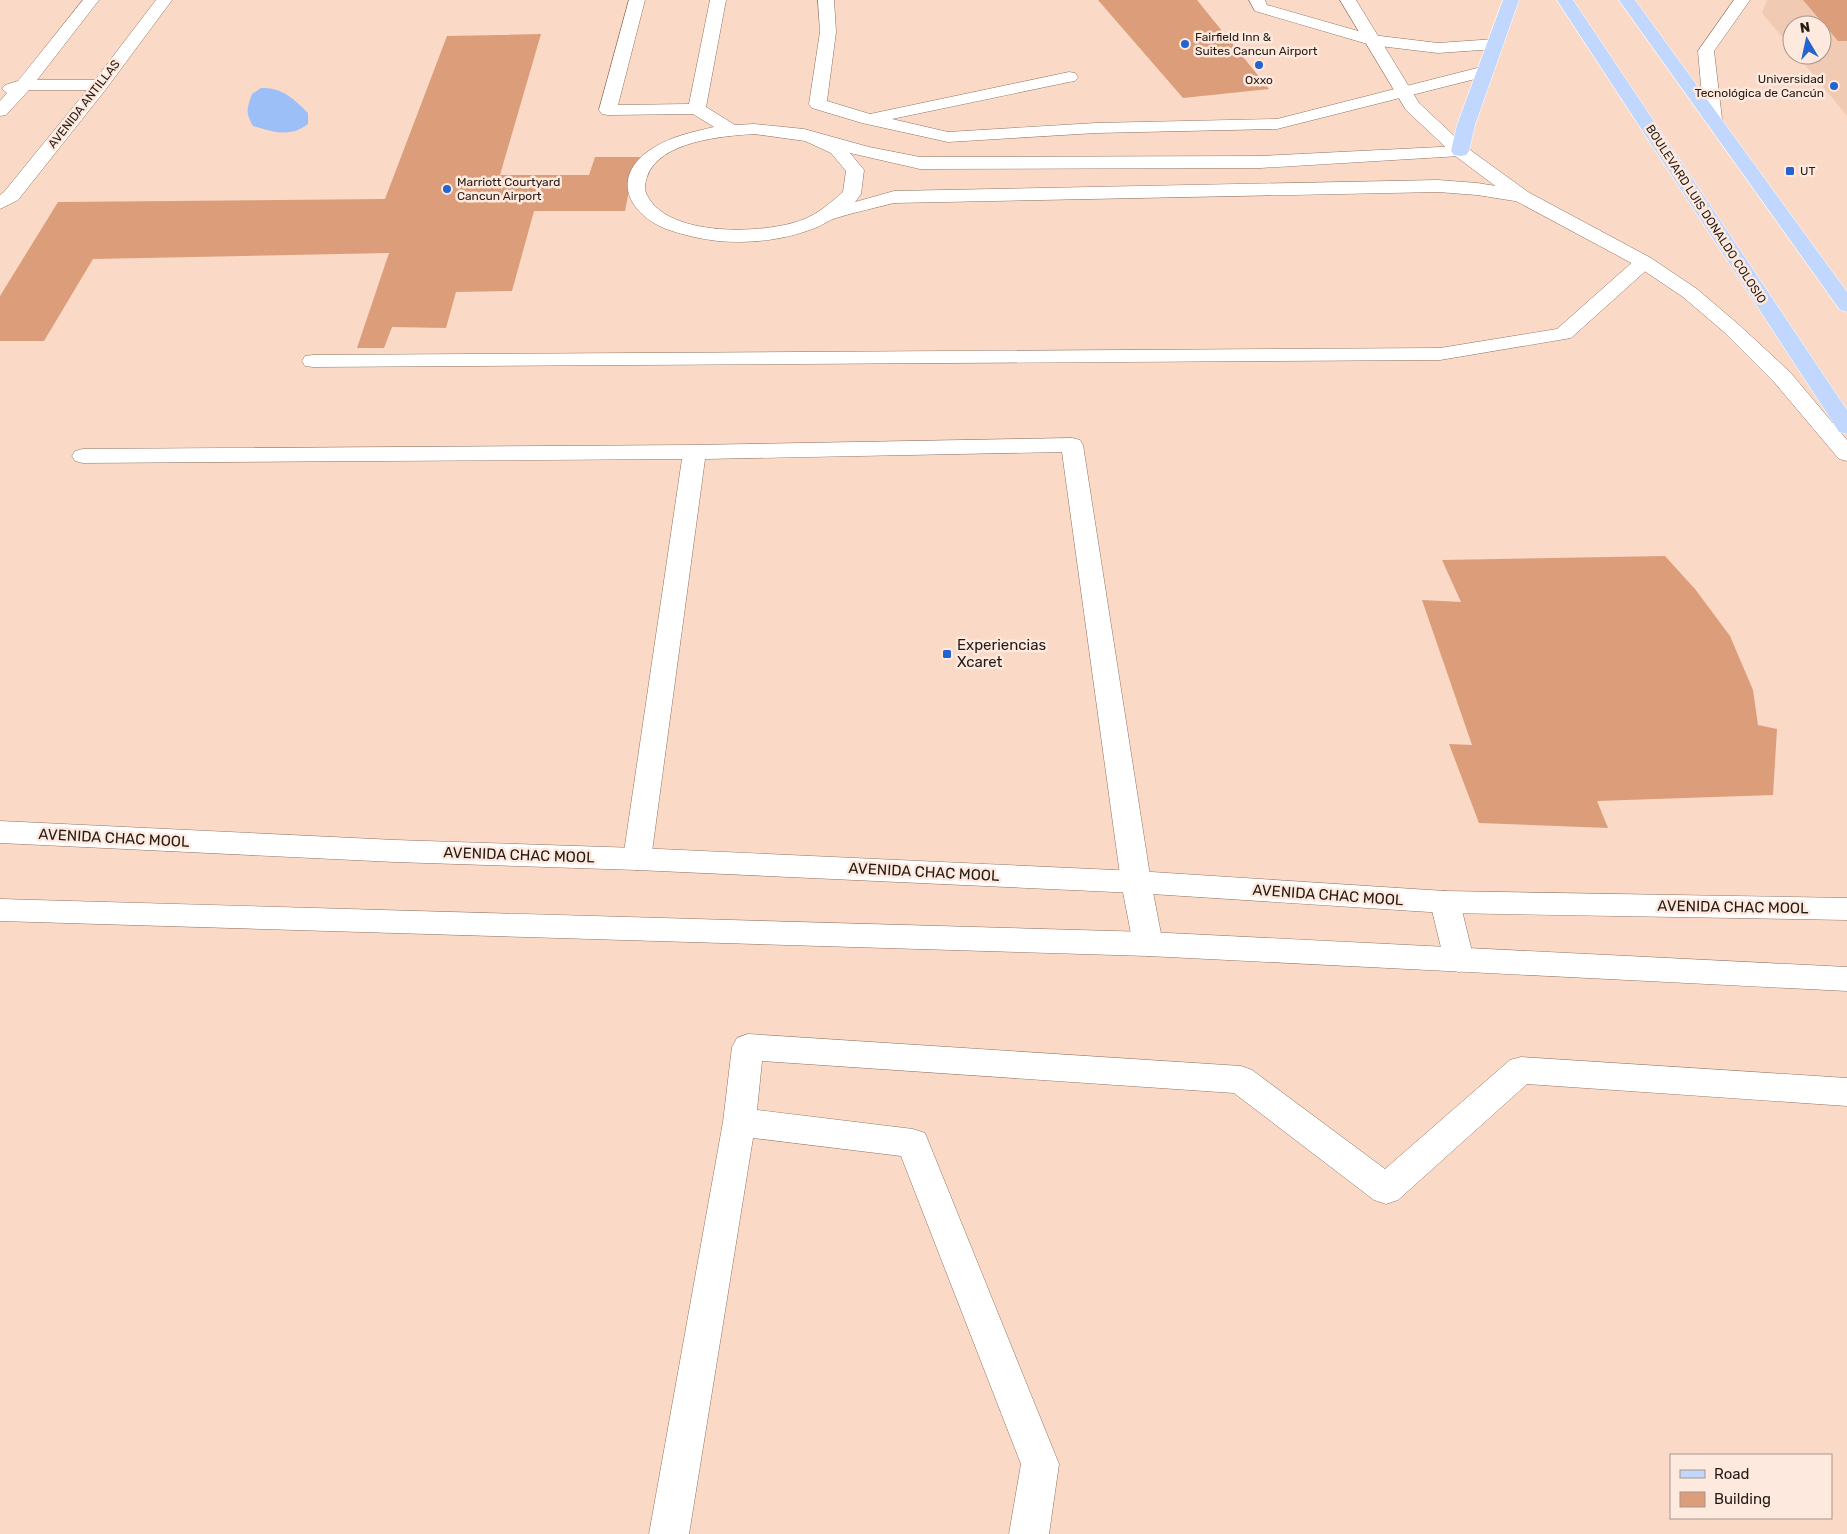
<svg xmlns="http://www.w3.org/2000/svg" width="1847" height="1534" font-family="Rubik,sans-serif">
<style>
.built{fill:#f1cab4}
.water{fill:#9dbff7}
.building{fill:#dc9e7a}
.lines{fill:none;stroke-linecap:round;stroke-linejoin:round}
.service-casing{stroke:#907362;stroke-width:1}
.minor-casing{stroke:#907362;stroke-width:1}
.tertiary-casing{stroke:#907362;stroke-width:1}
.primary-casing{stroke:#fff;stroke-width:1}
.service{fill:#fff;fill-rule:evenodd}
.minor{fill:#fff;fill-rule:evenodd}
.tertiary{fill:#fff;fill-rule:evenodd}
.primary{fill:#c1d7fd;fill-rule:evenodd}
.poi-dot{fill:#2364d0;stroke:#fde9de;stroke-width:2}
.labels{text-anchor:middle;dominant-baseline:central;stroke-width:5;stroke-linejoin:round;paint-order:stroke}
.far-poi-label{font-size:12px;fill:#261a14;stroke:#fde9de;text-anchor:start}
.far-street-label{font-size:12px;fill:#261a14;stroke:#fde9de}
.poi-label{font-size:15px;fill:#261a14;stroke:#fde9de;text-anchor:start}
.street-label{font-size:15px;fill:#261a14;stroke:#fde9de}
</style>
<rect width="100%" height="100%" fill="#fad9c6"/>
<!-- built -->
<path class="built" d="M1767,0h80v116l-50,-61h25v-30h-30v24l-30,-36z"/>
<!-- water -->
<path class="water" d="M261,88c21,-1 33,11 47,25v11c-19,14 -34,8 -55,2 -8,-14 -6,-17 -1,-32z"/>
<!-- building -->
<path class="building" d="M1098,0h99l72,89 -86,9z
M1803,0h44v41h-9z
M541,34l-41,141h89l6,-18h52l-15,18 -7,36h-91l-22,80 -56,1 -10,36 -54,-1 -8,21h-27l32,-95 -296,6 -49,82h-44v-45l58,-94 327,-3 62,-163z
M1665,556l30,33 35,47 23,54 5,35 19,4 -4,66 -176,6 11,27 -129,-5 -30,-79 23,1 -50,-145 39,2 -19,-42z"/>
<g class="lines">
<defs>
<path id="service" d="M629,0h16l-27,105 71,-1 21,-104h16l-20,107 29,18 19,-1 50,5 65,18 51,10 340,-1 200,-10 6,1 3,4 -3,4 -6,1 -200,12 -340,1 -70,-16 14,17 -3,24 -6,8 39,-11 544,-11 39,3 44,7 7,2 2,4 -2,4 -7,2 -44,-7 -39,-3 -544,11c-19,5 -39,9 -58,15 -8,2 -14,8 -21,10 -30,12 -65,16 -97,13 -17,-2 -35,-6 -52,-12 -41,-17 -55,-55 -13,-81 19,-12 40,-16 61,-21l-21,-13 -85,1 -6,-1 -3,-4zM754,134l51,7 26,12 15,18 -3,21c-13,11 -25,22 -41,28 -37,14 -134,18 -155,-25 -3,-5 -2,-12 0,-18 12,-36 76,-41 107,-43z
M818,0h16l2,32 -9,69 43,13 199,-42 6,1 3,4 -3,4 -6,1 -177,37 56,13 148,-9 181,-4 208,-53 6,1 3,4 -3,4 -214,54 -181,4 -148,9 -86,-19 -50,-15 -3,-4 11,-72z
M1249,0h16l2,5 105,30 66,8 57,-4 6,1 2,4 -2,4 -6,1 -57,4 -67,-8 -116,-34z
M1644,256l7,2 3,4 -3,4 -80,72 -131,22 -1127,7 -8,-1 -3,-5 3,-5 8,-1 1127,-7 117,-19 80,-71z
M1072,438l8,2 3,5 68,437 12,62 -4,8 -11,4 -11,-4 -4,-8 -12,-62 -59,-430 -357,7 -54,400 -4,8 -10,3 -10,-3 -4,-8 59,-400 -599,4 -8,-2 -3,-5 3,-5 8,-2 611,-4z
M1445,891l10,3 5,8 14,58 -4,9 -11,3 -11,-3 -4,-9 -14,-58 5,-8z
M748,1034l493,32 11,4 133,99 125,-109 11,-3 326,21v28l-320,-22 -129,116 -12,4 -12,-4 -140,-107 -472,-32 -5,49 156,19 12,4 134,331 -10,70h-40l12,-70 -120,-308 -148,-18 -64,396h-40l74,-412 9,-75 5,-9z"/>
<path id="minor" d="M83,0h16l-62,80h58l61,-80h16l-66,89 -88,111 -18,9v-14l4,-3 83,-102h-58l-23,25 -6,1v-15l7,-8 -5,-4 3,-4 13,-4z
M1340,0h16l63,103 47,44 62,45 123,66 46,31 41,35 52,48 57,68v21l-8,-2 -65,-77 -50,-50 -41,-35 -46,-31 -123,-66 -60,-45 -48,-45z
M1734,0h16l-36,51 8,68 -3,4 -6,1 -6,-1 -3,-4 -6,-68z"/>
<path id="tertiary" d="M0,821l395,19 242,8 499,23 309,20 402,7v22l-402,-7 -309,-20 -499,-23 -242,-8 -395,-19z
M0,899l1148,33 699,35v24l-699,-35 -1148,-35z"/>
<path id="primary" d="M1503,0h16l-44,125 -6,26 -3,4 -6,1 -6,-1 -3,-4 6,-26z
M1557,0h16l274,410v24l-8,-2 -3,-5z
M1619,0h16l212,292v20l-7,-2z"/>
</defs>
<!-- service casing -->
<use href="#service" class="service-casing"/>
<!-- minor casing -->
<use href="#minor" class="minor-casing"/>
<!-- tertiary casing -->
<use href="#tertiary" class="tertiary-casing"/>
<!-- primary casing -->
<use href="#primary" class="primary-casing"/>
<!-- service -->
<use href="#service" class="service"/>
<!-- minor -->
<use href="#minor" class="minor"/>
<!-- tertiary -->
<use href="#tertiary" class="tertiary"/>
<!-- primary -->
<use href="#primary" class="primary"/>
</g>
<!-- markers -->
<g class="poi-dot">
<circle cx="1185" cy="44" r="5"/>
<circle cx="1259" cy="65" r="5"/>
<circle cx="1834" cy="86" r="5"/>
<rect x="1785" y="166" width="10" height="10" rx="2.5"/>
<circle cx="447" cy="189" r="5"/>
<rect x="942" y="649" width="10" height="10" rx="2.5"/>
</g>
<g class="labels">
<!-- far-poi labels -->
<g class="far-poi-label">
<text x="1195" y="37">Fairfield Inn &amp;<tspan x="1195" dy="14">Suites Cancun Airport</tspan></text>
<text x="1824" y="79" text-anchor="end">Universidad<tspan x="1824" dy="14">Tecnológica de Cancún</tspan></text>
<text x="1259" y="80" text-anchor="middle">Oxxo</text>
<text x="1800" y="171">UT</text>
<text x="457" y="182">Marriott Courtyard<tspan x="457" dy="14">Cancun Airport</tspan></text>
</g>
<!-- far-street labels -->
<g class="far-street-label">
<text transform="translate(84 104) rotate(-52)">AVENIDA ANTILLAS</text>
<text transform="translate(1706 214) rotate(57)">BOULEVARD LUIS DONALDO COLOSIO</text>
</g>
<!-- poi labels -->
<g class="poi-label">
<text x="957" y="645">Experiencias<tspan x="957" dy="17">Xcaret</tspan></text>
</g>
<!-- street labels -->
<g class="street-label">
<text transform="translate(114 838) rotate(3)">AVENIDA CHAC MOOL</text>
<text transform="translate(519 855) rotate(2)">AVENIDA CHAC MOOL</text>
<text transform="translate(924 872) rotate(3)">AVENIDA CHAC MOOL</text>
<text transform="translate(1328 895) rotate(4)">AVENIDA CHAC MOOL</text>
<text transform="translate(1733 907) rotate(1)">AVENIDA CHAC MOOL</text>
</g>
</g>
<!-- legend -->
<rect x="1670" y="1454" width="162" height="65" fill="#fde9de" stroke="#a7968d"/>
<rect x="1680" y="1470" width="25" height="8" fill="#c1d7fd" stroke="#a7968d"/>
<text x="1714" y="1479" font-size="15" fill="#261a14">Road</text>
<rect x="1680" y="1492" width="25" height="15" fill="#dc9e7a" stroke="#a7968d"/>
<text x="1714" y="1504" font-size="15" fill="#261a14">Building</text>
<!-- north arrow -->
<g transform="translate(1807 40) rotate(351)"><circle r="24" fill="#fde9de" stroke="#a7968d"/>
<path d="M0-4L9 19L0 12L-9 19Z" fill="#2364d0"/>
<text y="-8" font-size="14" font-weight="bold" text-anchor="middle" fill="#261a14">N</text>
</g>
</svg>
